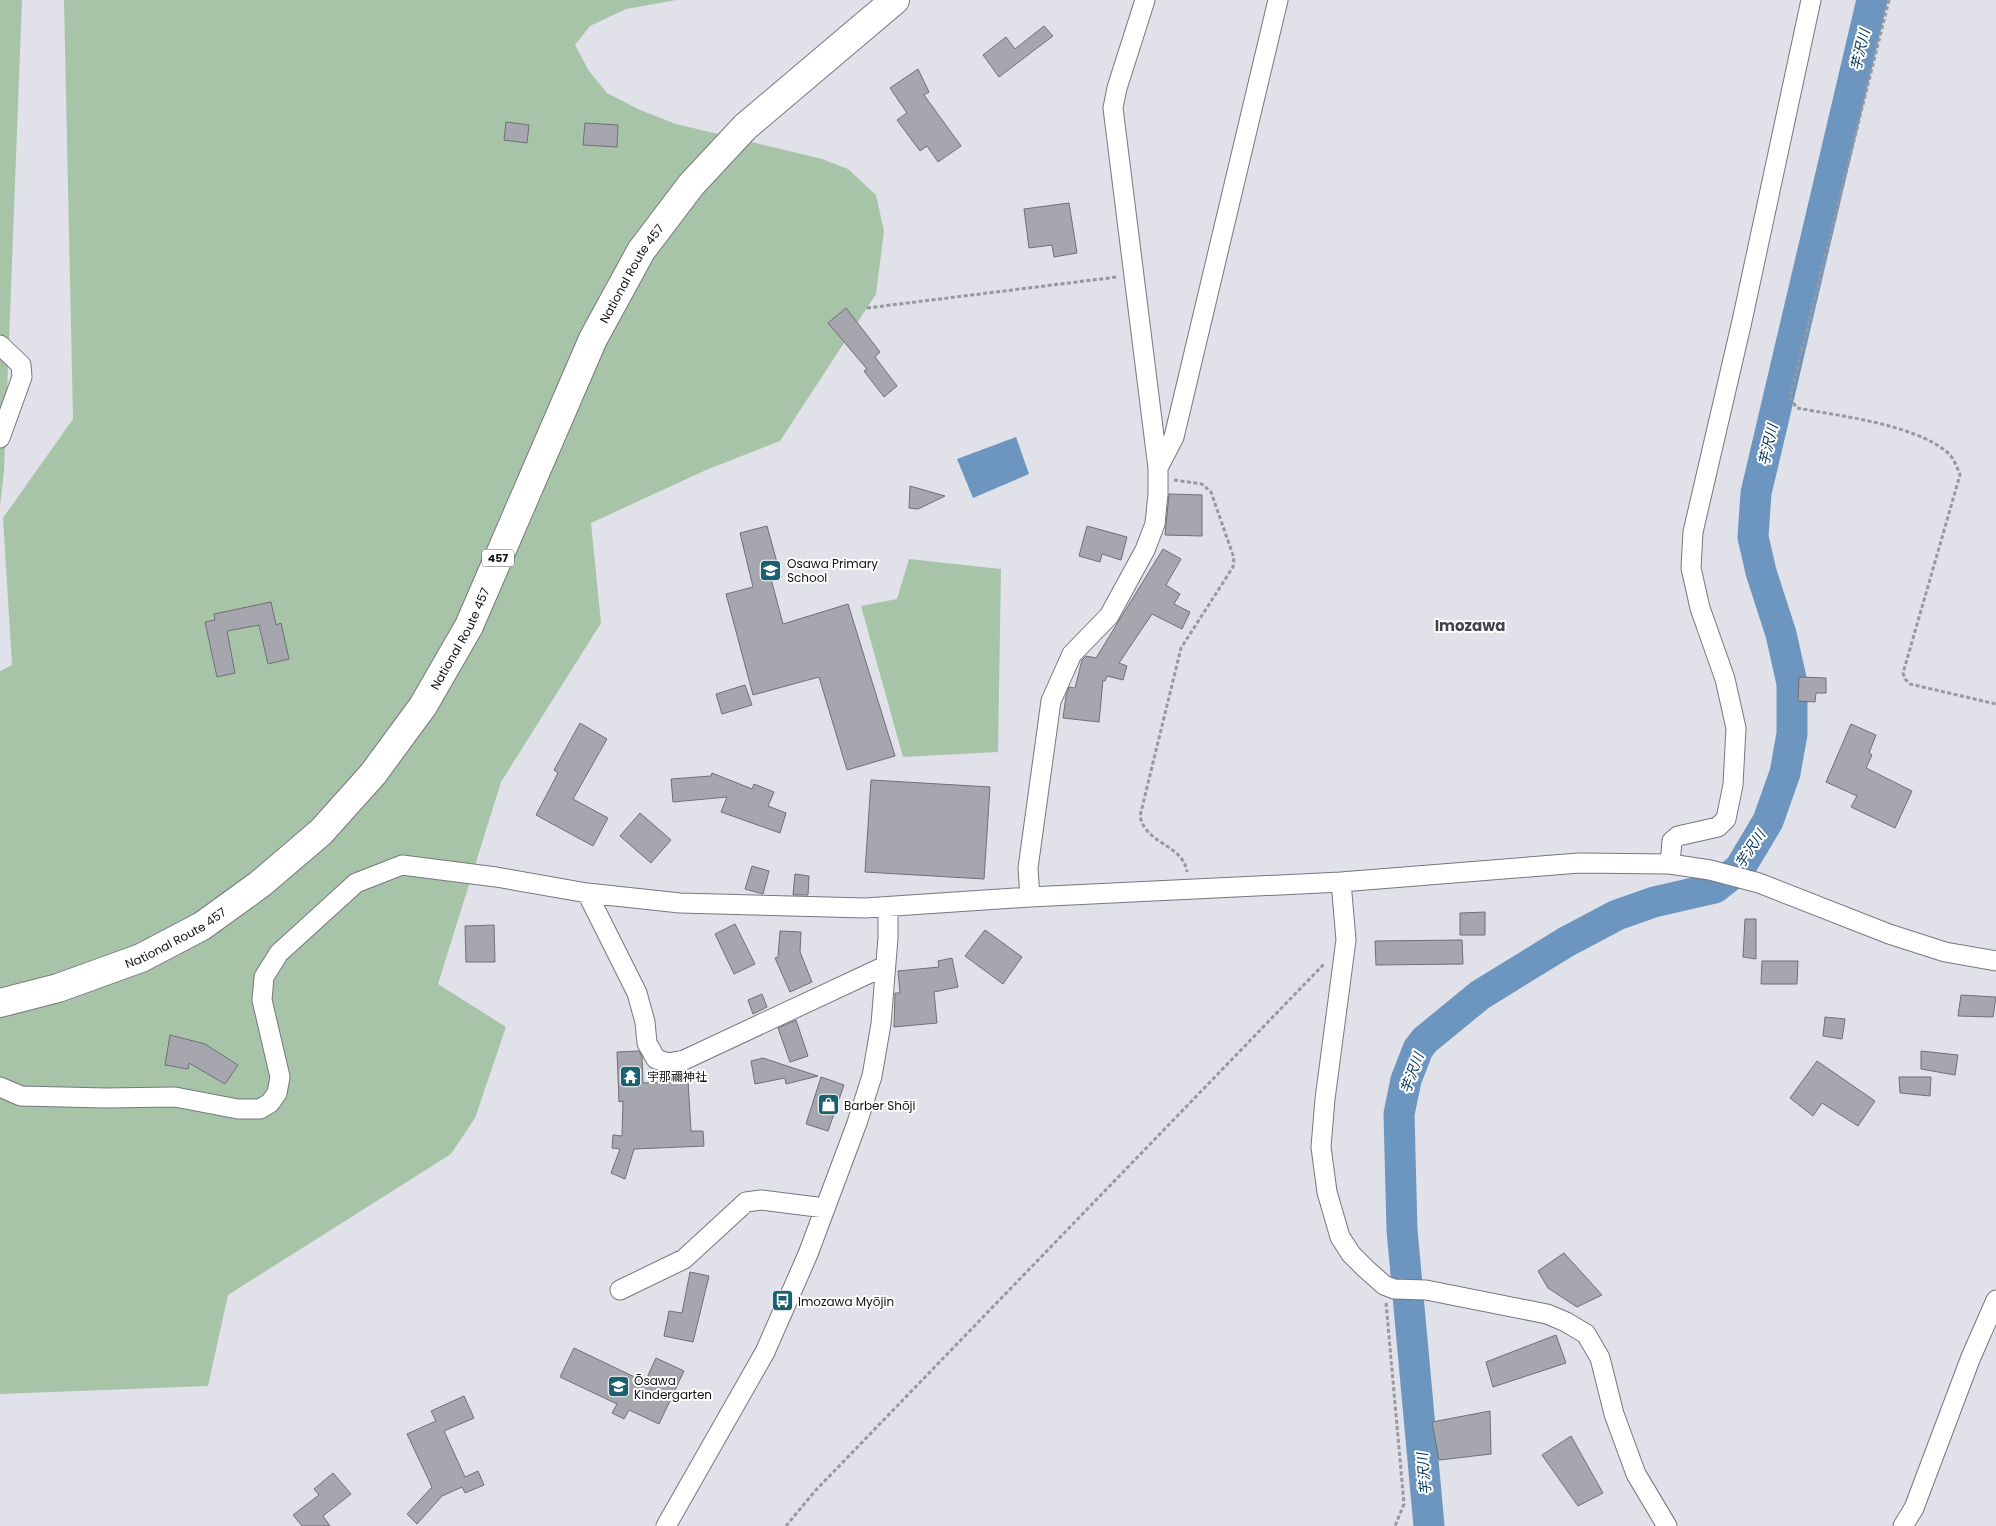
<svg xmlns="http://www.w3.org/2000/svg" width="1996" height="1526" font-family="Poppins,'Noto Sans JP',sans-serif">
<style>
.green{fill:#a8c4a8}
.water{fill:#6c96bf}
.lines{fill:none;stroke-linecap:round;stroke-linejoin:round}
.river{stroke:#6c96bf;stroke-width:31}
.building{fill:#a6a7ae;stroke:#6f6f76}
.minor-casing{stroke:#76777e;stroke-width:21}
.highway-casing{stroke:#76777e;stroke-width:30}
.path{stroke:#98989f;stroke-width:3;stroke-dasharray:4 2.5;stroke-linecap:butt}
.minor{stroke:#fff;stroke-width:19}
.highway{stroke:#fff;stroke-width:28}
.labels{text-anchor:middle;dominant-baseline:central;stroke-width:4;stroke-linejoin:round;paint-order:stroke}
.shield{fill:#fff;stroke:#58585a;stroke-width:1}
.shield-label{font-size:11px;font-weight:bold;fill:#111114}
.street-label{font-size:12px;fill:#111114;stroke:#fff}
.poi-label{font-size:12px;fill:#111114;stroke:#fff;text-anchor:start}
.water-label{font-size:14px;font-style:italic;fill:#00335a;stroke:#fff}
.quarter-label{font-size:15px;font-weight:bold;fill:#44454c;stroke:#fff}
</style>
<rect width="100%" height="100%" fill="#e0e1e9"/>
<!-- green -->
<path class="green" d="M0,0h22l-18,471 -4,35z
M64,0h612l-50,9 -36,17 -15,19 14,26 18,22 33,17 36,14 146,35 26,10 28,26 8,36 -8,63 -96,147 -74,29 -115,53 10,100 -100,159 -63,202 68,43 -31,91 -24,36 -223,141 -20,91 -208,8v-723l12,-6 -9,-147 70,-99z
M909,559l92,10 -3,183 -95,5 -42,-151 36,-7z"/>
<!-- water -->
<path class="water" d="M1016,437l13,37 -56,24 -16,-39z"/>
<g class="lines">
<!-- river -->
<path class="river" d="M1429,1526l-27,-296 -3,-116 7,-34 12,-31 7,-9 55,-45 86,-53 51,-27 37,-13 61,-14 25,-20 28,-47 17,-48 7,-39v-51l-11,-49 -20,-62 -8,-35 3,-44 116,-493"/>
</g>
<!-- building -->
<path class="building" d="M1044,26l9,10 -54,41 -16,-22 23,-18 9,12z
M918,69l11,23 -5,3 37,51 -23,16 -11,-16 -7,5 -23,-31 10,-7 -17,-25z
M506,122l23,3 -2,18 -23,-3z
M585,123l33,2 -1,22 -34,-2z
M1069,203l8,50 -23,4 -2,-12 -23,3 -5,-39z
M846,308l34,44 -5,5 22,29 -13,11 -20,-26 3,-2 -39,-46z
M910,486l35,10 -27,13 -9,-1z
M1169,494l33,1v41l-37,-1z
M767,526l14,51 -10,2 12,45 65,-20 47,152 -48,14 -28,-93 -66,18 -27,-101 27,-7 -13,-54z
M1087,526l40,11 -6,23 -19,-6 -2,8 -21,-6z
M1163,549l18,10 -15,26 14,9 -6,10 16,8 -8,17 -30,-15 -33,49 8,3 -4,14 -16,-4 -2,5 -2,-1 -4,42 -36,-4 3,-22 3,-9 6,1 7,-28 4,-4 10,2z
M271,602l5,23 5,-2 8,36 -21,5 -9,-39 -32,6 8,42 -18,4 -12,-55 10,-2 -1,-6z
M1799,677l27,1v15h-10l-1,9 -17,-1z
M745,685l7,20 -30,9 -6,-20z
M580,723l27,16 -34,60 35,19 -15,28 -57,-31 22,-42 -4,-3z
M1851,724l25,11 -7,18 3,2 -6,13 46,23 -17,37 -44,-21 6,-11 -31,-14z
M712,773l40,16 2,-5 20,8 -6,14 18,7 -6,20 -59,-21 6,-15 -54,5 -2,-23 40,-3z
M871,780l119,7 -6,92 -119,-7z
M640,813l31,27 -20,23 -31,-27z
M752,866l17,5 -6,23 -18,-5z
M795,874l14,2 -1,19h-15z
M1485,912v23h-25v-22z
M1745,919h11v40l-13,-2z
M735,924l20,40 -21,10 -19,-40z
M494,925l1,37h-29l-1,-36z
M985,930l37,27 -19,27 -38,-28z
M780,931l21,1 -1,20 12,30 -22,10 -15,-34 3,-1z
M1462,940l1,24 -87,1 -1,-24z
M952,958l6,29 -24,5 3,31 -43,4 1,-34h5l-2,-22 41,-4 -1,-6z
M1762,961h36l-1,23h-36z
M762,994l5,13 -14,7 -5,-14z
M1961,995l35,2 -3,20 -35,-1z
M1825,1017l20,2 -3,20 -19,-3z
M796,1020l12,36 -18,6 -12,-34z
M170,1035l35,9 33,21 -13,19 -36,-21 -1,6 -23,-4z
M639,1051l3,5 1,27 45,-2 3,50h12l1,15 -70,3 -9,30 -14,-6 9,-24 -8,-1 1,-13 9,1 1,-35 -4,1 -2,-50z
M1921,1051l37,4 -3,20 -34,-6z
M763,1058l27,9 28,9 -32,8 -1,-6 -30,6 -4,-23z
M1817,1061l58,40 -17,25 -36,-23 -9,13 -23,-18z
M821,1077l23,8 -16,46 -22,-7z
M1899,1077h32l-1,19 -30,-3z
M1564,1253l38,42 -25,12 -29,-19 -10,-17z
M690,1272l19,4 -16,66 -29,-6 5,-25 13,2z
M1556,1335l10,28 -73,24 -7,-25z
M574,1348l71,34 11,-24 28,13 -25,53 -30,-14 -5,9 -12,-6 5,-9 -57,-27z
M464,1396l10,22 -30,13 21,46 13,-6 6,14 -19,8 -3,-6 -20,9 -25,28 -10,-10 25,-27 -25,-53 29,-13 -5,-10z
M1490,1411l1,43 -52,6 -7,-38z
M1571,1436l32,57 -25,13 -36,-51z
M333,1473l18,21 -28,22 7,10h-28l-9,-11 26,-20 -5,-6z"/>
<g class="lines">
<defs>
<path id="minor" d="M0,345l21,20 1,12 -22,61
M1158,468l16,-31 104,-437
M1670,864l2,-23 6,-5 40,-9 8,-8 7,-34 3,-57 -11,-49 -25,-71 -9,-40 2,-36 49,-211 69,-321
M1341,882l5,58 -21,159 -4,48 6,45 13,45 11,17 15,15 18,16 10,4 32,1 121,24 19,8 20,12 14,24 14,56 22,60 31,52
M587,893l50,100 8,29 2,21 9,16 12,4 16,-3 201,-94
M1030,897l-2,-29 23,-167 21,-47 37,-38 36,-66 10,-26 3,-30v-26l-45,-360 4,-20 28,-88
M0,1087l21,9 85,2 69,-1 63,12h22l10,-6 7,-10 3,-16 -18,-77 2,-23 15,-24 77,-70 46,-18 94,12 91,16 93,10 185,5 165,-11 311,-15 238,-19 91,1 40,6 49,13 130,51 56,18 51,9
M620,1290l64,-31 62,-57 15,-2 64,8
M666,1526l99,-174 43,-98 49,-131 15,-47 9,-52 7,-86v-31
M1903,1526l11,-18 57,-151 25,-57"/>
<g id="highway">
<path id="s1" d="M0,1003l58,-15 83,-30 61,-32 58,-42 61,-52 52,-58 50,-68 46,-80 124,-287 48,-88 50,-66 54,-58 150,-127"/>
</g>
</defs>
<!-- minor casing -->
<use href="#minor" class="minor-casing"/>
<!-- highway casing -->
<use href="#highway" class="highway-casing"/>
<!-- path -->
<path class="path" d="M1889,0l-99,398 7,10c43,8 116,16 150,44 7,6 10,15 13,23l-57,198 2,6 5,5 86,20
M867,308l250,-31
M1174,480l28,4 9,8 23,66 -1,9 -52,81 -41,168c6,29 43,28 47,56
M1386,1303l18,201 -9,22
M786,1526l29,-35 510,-528"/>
<!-- minor -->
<use href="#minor" class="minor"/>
<!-- highway -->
<use href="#highway" class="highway"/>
</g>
<!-- icons -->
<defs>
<symbol id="school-square" viewBox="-11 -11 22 22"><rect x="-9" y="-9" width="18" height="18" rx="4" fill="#1a6071" stroke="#fff"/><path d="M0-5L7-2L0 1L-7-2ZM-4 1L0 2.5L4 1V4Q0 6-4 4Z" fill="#fff"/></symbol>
<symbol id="temple-square" viewBox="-11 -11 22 22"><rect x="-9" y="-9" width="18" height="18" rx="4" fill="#1a6071" stroke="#fff"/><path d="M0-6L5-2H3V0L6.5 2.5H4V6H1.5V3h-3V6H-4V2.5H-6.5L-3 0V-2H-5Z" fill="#fff"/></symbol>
<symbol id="shop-square" viewBox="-11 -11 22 22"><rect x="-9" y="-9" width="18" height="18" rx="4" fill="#1a6071" stroke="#fff"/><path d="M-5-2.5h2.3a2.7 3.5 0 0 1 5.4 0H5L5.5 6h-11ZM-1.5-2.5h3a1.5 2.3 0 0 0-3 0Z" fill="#fff"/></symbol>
<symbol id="bus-square" viewBox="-11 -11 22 22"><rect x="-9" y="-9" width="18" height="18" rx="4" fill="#1a6071" stroke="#fff"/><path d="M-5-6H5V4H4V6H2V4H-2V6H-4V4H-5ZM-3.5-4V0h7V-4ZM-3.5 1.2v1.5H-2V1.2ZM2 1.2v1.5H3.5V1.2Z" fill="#fff"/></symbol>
</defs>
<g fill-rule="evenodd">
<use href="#school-square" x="758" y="558" width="25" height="25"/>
<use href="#temple-square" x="618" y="1064" width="25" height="25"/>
<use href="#shop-square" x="816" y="1092" width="25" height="25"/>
<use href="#bus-square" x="770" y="1288" width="25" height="25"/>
<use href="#school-square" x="606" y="1374" width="25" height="25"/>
</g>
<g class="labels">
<!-- shield labels -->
<rect class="shield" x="482" y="549.5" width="32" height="17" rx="4"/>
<g class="shield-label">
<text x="498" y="558">457</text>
</g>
<!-- street labels -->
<g class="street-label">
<text stroke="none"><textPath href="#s1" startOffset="1012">National Route 457</textPath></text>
<text stroke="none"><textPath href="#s1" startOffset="608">National Route 457</textPath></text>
<text stroke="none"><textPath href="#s1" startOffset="188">National Route 457</textPath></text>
</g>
<!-- poi labels -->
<g class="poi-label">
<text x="787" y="563">Osawa Primary<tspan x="787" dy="14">School</tspan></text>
<text x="647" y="1076">宇那禰神社</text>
<text x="844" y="1105">Barber Shōji</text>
<text x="798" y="1301">Imozawa Myōjin</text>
<text x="634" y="1380">Ōsawa<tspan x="634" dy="14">Kindergarten</tspan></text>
</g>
<!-- water labels -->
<g class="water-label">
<text transform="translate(1860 50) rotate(-77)">芋沢川</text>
<text transform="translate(1768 445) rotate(-77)">芋沢川</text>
<text transform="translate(1750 849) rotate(-56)">芋沢川</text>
<text transform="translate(1412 1073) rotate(-70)">芋沢川</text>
<text transform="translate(1424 1474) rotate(-95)">芋沢川</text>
</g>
<!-- quarter labels -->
<g class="quarter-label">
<text x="1470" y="625">Imozawa</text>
</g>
</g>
</svg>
